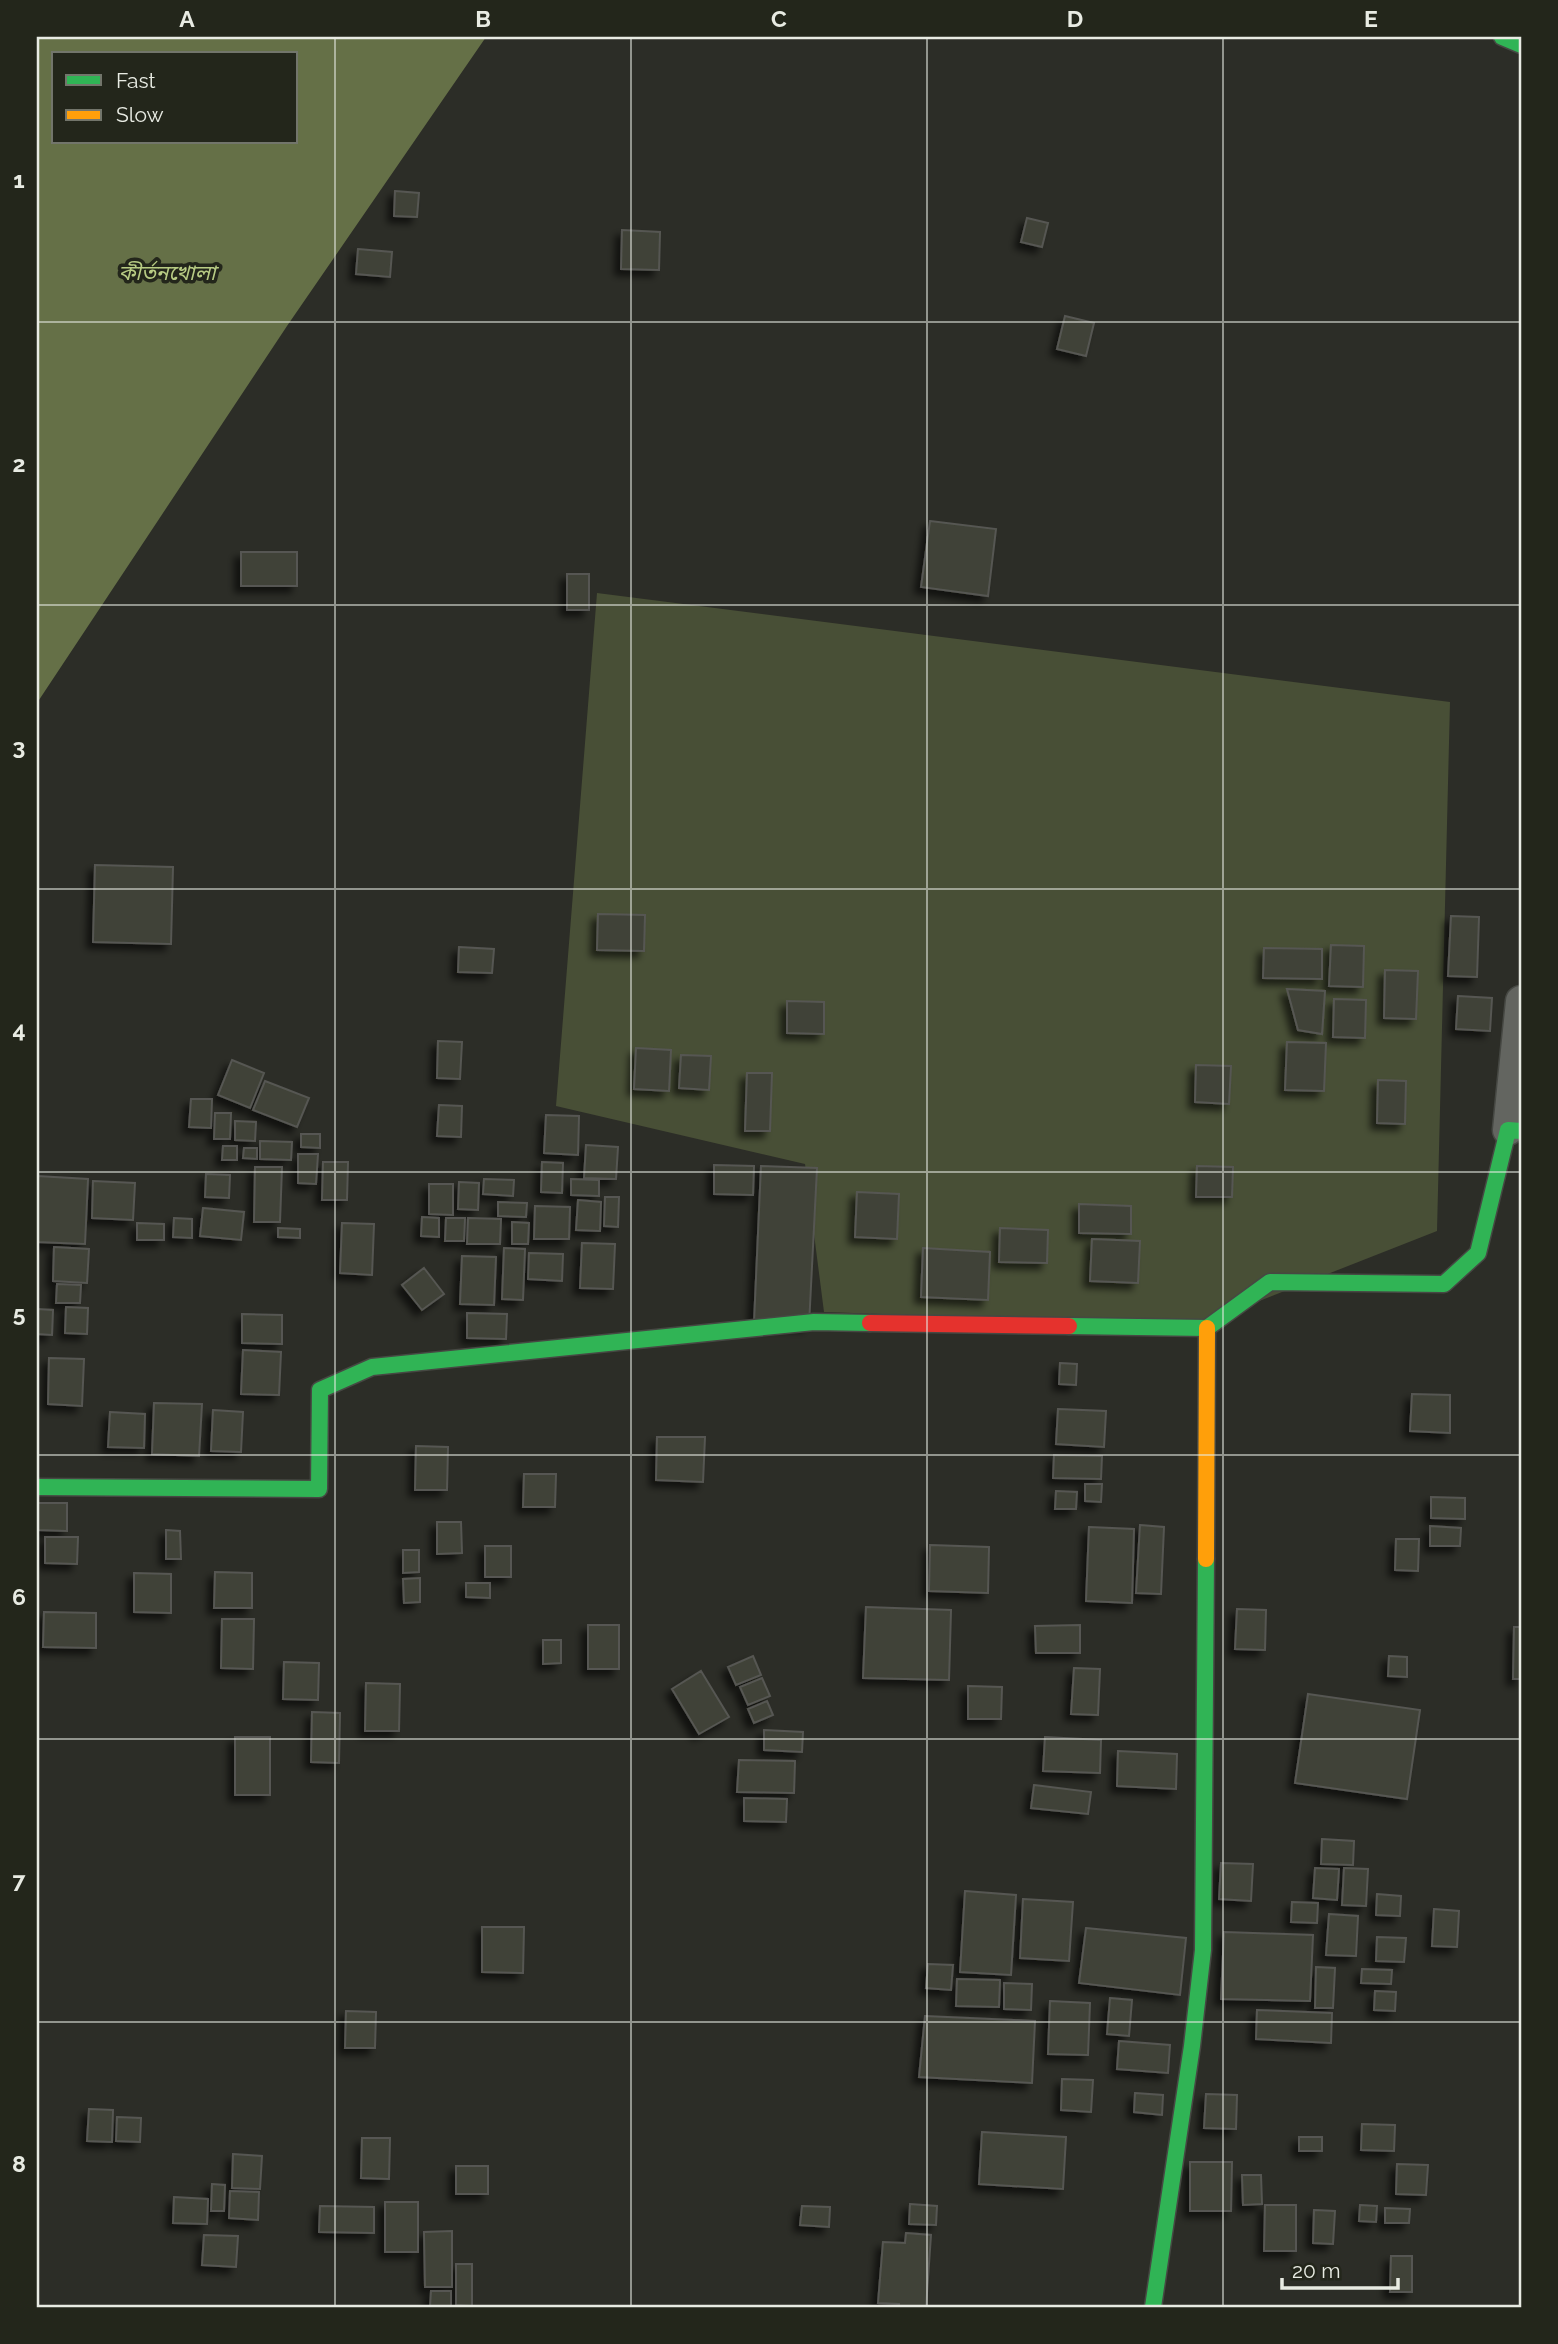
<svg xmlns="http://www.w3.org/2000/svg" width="1558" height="2344" font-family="Raleway,'Noto Sans Bengali',sans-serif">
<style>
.green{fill:#484f36}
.water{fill:#657047;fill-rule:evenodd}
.building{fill:#3f4237;stroke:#565752;stroke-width:2;filter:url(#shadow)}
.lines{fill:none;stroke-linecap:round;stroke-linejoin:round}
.street-casing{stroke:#464843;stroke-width:33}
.fast-casing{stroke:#464843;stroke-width:19}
.slow-casing{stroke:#464843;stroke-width:19}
.jam-casing{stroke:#464843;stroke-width:19}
.street{stroke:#636560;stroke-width:30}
.fast{stroke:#30b455;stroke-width:16}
.slow{stroke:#ff9f0a;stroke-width:16}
.jam{stroke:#e5322d;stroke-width:16}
.grid{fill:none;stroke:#e8ebe3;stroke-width:2;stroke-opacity:0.55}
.labels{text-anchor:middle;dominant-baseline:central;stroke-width:7;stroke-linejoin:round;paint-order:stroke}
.water-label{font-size:21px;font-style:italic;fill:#b8cc84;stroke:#23261b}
.neatline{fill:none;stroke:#e8ebe3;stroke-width:2.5}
.grid-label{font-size:23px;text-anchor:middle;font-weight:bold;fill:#e8ebe3}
</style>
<defs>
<filter id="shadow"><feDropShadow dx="-6" dy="6" stdDeviation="3.5" flood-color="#0009"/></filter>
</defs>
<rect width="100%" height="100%" fill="#2c2d27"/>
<!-- green -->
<path class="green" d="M597,593l853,109 -13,529 -239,94 -374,-13 -19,-148 -249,-58z"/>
<!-- water -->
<path class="water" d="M37,37h449l-199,289 -250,377zM54,54h242v88h-242z"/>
<!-- building -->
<path class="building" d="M395,191l24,2 -2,24 -23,-1z
M1027,218l21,5 -6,24 -21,-5z
M622,230l38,2 -1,38 -38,-1z
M358,249l34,3 -2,25 -34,-3z
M1065,316l29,7 -8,33 -29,-7z
M930,521l66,8 -8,67 -67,-9z
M241,552h56v34h-56z
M567,574h22v36h-22z
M95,865l78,2 -2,77 -78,-2z
M598,914l47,1 -1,36 -47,-1z
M1451,916l28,1 -2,60 -29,-1z
M1331,945l33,1 -1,41 -34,-1z
M459,947l35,2 -2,24 -34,-1z
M1264,948l58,1v30l-59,-1z
M1385,970l33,1 -2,48 -32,-1z
M1287,989l38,2 -3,43 -24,-4z
M1458,996l34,2 -2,33 -34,-2z
M1334,999l32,1 -1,38 -32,-1z
M787,1001l37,1v32l-37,-1z
M438,1041l24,1 -2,37 -23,-1z
M1287,1042l39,1 -2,48 -39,-1z
M636,1048l35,2 -2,41 -35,-2z
M681,1055l30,1 -2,34 -30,-2z
M232,1060l32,13 -14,35 -32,-13z
M1196,1065l35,1 -2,38 -34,-2z
M747,1073h25l-2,58h-25z
M1378,1080l28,1 -1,43 -28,-1z
M265,1081l44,17 -12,29 -44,-17z
M191,1099h21l-1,29 -22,-1z
M439,1105l23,1 -1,31 -24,-1z
M215,1113h16l-1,26h-16z
M546,1115l33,1 -1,39 -34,-2z
M235,1121l21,1 -1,19 -20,-1z
M301,1134h19v14l-19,-1z
M260,1141l32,1 -1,18 -31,-1z
M586,1145l32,2 -2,32 -32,-1z
M223,1146h14v14h-15z
M244,1148h13v11l-14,-1z
M298,1154h20l-2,30 -18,-1z
M323,1162h25l-1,38h-25z
M542,1162l21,1 -1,30 -21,-1z
M714,1165l40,1 -1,29 -39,-1z
M761,1166l56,2 -8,157 -55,-2z
M1197,1166l36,1 -1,30h-36z
M255,1167h27l-2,55h-26z
M206,1174l24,1 -1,23 -24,-1z
M37,1176l51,3 -3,65 -48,-2z
M484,1179l30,1 -1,16 -30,-2z
M571,1179l28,1v16l-28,-1z
M93,1181l42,2 -2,37 -41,-2z
M459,1182l20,1 -1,27 -20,-1z
M429,1184h24v31l-24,-1z
M857,1192l42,2 -2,45 -42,-2z
M605,1197h14l-1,30 -14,-1z
M578,1200l23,2 -1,29 -24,-1z
M498,1202l29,1 -1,14 -28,-1z
M1079,1204l52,2v28l-52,-1z
M535,1206l35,1 -1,32h-35z
M203,1208l41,4 -3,28 -41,-4z
M422,1217l17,1v19l-18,-1z
M174,1218l18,1v19l-19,-1z
M446,1218h19l-1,23h-19z
M468,1218l33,1 -1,25h-33z
M512,1222l17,1 -1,21h-16z
M137,1223l27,1v16h-27z
M342,1223l32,1 -2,51 -32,-2z
M278,1228l22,1v9l-22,-1z
M1000,1228l48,2 -1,33 -48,-1z
M1092,1239l48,2 -2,42 -48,-2z
M582,1243l33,1 -2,45 -33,-1z
M54,1247l35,2 -2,34 -34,-2z
M504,1248l21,1 -2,51 -21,-1z
M923,1248l67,4 -2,48 -67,-3z
M529,1253l34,1 -1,27 -34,-2z
M462,1256l34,1 -2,48 -34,-1z
M424,1268l20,26 -22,16 -20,-25z
M57,1284l24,1 -1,18h-24z
M66,1307l22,1 -1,26 -22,-1z
M37,1309l16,1 -1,25 -15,-1z
M467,1313l40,1 -1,25 -39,-1z
M242,1314l40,1v29l-40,-1z
M243,1350l38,2 -2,43 -38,-1z
M49,1358l35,1 -2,47 -34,-2z
M1060,1363l17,1 -1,21 -17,-1z
M1412,1394l38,1v38l-40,-2z
M154,1403l48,1 -3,52 -47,-2z
M1058,1409l48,2 -2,36 -48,-3z
M213,1410l30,2 -2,40 -30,-1z
M110,1412l35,2 -1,34 -36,-1z
M657,1437h48l-2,45 -47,-2z
M416,1446l32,1 -1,43h-32z
M1054,1455l48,1 -1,23 -48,-1z
M524,1474h32l-1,33h-32z
M1085,1484h17l-1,18 -16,-1z
M1056,1491l21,1 -1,17h-21z
M1431,1497l34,1v21l-34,-1z
M37,1503h30v28l-30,-1z
M437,1522h24l1,31 -25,1z
M1140,1525l24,2 -3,67 -25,-1z
M1430,1526l31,2 -1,18h-30z
M1089,1527l45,2 -2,74 -46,-2z
M166,1530l14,1 1,28h-15z
M45,1537h33l-1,27 -32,-1z
M1396,1539h23l-1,32 -23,-1z
M930,1545l59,2 -1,46 -59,-2z
M485,1546h26v31h-26z
M403,1550h16v22l-16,1z
M215,1572l37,1v35h-38z
M134,1573l37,1v39l-37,-1z
M420,1578v24l-16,1 -1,-24z
M466,1583h24v15l-24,-1z
M866,1607l85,3 -2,70 -86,-2z
M1237,1609l29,1 -1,40 -30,-1z
M44,1612l52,1v35l-53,-1z
M222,1619h32l-1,50 -32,-1z
M588,1625h31v44h-31z
M1080,1625v28h-44l-1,-27z
M1514,1627h7v52h-8z
M543,1640h18v23l-18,1z
M753,1656l8,19 -25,10 -8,-18z
M1389,1656l18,1v20l-19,-1z
M284,1662l35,1 -1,37 -35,-1z
M1074,1668l26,1 -2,46 -27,-1z
M701,1671l28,46 -30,17 -27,-45z
M762,1678l8,18 -22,9 -8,-18z
M366,1683l34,1 -1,47h-34z
M968,1686l34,1 -1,32h-33z
M1308,1694l112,16 -13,89 -112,-16z
M767,1701l6,14 -19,8 -6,-14z
M312,1712l28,1 -1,50 -28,-1z
M764,1730l39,2 -1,20 -38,-2z
M235,1737h35v58h-35z
M1045,1737l56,3 -1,33 -57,-2z
M1118,1751l59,3 -1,35 -59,-3z
M739,1760l56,1 -1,32 -57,-1z
M1034,1785l57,7 -3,22 -57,-6z
M744,1798l43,1 -1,23 -42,-1z
M1322,1839l32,2 -1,24 -32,-1z
M1221,1863l32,1 -2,37 -32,-2z
M1315,1868l24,1 -2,31 -24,-2z
M1344,1868l24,1 -2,37 -24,-1z
M965,1891l51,4 -5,80 -51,-3z
M1377,1894l24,2 -1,20 -24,-1z
M1023,1899l50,3 -4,59 -49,-3z
M1292,1902l26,1 -1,20 -26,-1z
M1434,1909l25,2 -2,36 -25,-1z
M1329,1914l29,2 -2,40 -30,-1z
M482,1927h42l-1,46 -41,-1z
M1086,1928l100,10 -6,57 -101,-12z
M1224,1932l89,3 -3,66 -89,-2z
M1377,1937l29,1 -2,24 -28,-1z
M928,1964l25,1 -2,25 -25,-2z
M1316,1967l19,1 -2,40h-18z
M1362,1969l30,1 -1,14 -30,-1z
M957,1979l43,1 -1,27 -43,-1z
M1004,1983l28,1 -1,26 -27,-1z
M1375,1991l21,1 -1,19 -21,-1z
M1110,1998l22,2 -3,36 -22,-2z
M1050,2001l40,2 -2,52 -40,-1z
M1257,2010l75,3 -1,30 -75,-4z
M346,2011l30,1 -1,36h-30z
M925,2016l110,5 -3,62 -113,-6z
M1119,2041l51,4 -2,28 -51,-4z
M1062,2079l31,1 -2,32 -30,-2z
M1135,2093l28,2 -1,20 -28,-3z
M1206,2094l31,1 -1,34 -32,-1z
M89,2109l24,1 -1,32 -25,-1z
M117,2117l24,1 -1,24 -24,-1z
M1362,2124l33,1 -1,26 -33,-1z
M982,2132l84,5 -3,52 -84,-5z
M1299,2137h23v14h-23z
M362,2138h28l-1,41 -28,-1z
M233,2154l29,2 -2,33 -28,-1z
M1190,2162h42l-1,49h-41z
M1397,2164l31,1 -2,30 -30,-1z
M456,2166h32v28h-32z
M1242,2175h19l1,29 -19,1z
M212,2184l13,1 -1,26h-13z
M230,2191l29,1 -1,28 -29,-2z
M174,2197l34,2 -1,25 -34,-1z
M385,2202h33v50h-33z
M910,2204l27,2 -1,19 -27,-1z
M1265,2205h31v46h-32z
M1360,2205l17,1 -1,16 -17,-1z
M320,2206l54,1v26l-55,-1z
M802,2206l28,1 -1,20 -29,-2z
M1385,2208l25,1 -1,14h-24z
M1314,2210l21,1 -2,33 -20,-1z
M452,2231v56h-27l-1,-55z
M906,2233l25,2 -5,72h-27v-3l-21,-1 5,-61 22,1z
M204,2235l34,1 -2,31 -34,-2z
M1391,2256h21v36h-22z
M456,2264h16v42l-16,-1z
M431,2291h20v16h-21z"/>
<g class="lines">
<defs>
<path id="street" d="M1508,1130l13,-129"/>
<path id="fast" d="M1502,37l19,8
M1069,1326l138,2 63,-46 174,2 34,-31 30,-123 13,1
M37,1487l282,2 1,-99 52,-23 442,-45 56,1
M1153,2307l39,-261 11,-96 3,-391"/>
<path id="slow" d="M1206,1559l1,-231"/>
<path id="jam" d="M870,1323l199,3"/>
</defs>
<!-- street casing -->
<use href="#street" class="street-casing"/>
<!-- fast casing -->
<use href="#fast" class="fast-casing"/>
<!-- slow casing -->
<use href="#slow" class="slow-casing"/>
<!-- jam casing -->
<use href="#jam" class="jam-casing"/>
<!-- street -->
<use href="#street" class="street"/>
<!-- fast -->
<use href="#fast" class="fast"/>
<!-- slow -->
<use href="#slow" class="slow"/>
<!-- jam -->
<use href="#jam" class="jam"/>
</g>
<!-- grid -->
<path class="grid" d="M335,37v2270M631,37v2270M927,37v2270M1223,37v2270M37,322h1484M37,605h1484M37,889h1484M37,1172h1484M37,1455h1484M37,1739h1484M37,2022h1484"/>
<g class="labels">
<!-- water labels -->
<g class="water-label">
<text x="167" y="272">কীর্তনখোলা</text>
</g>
</g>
<!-- border -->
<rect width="1558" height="2344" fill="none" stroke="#23261b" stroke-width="77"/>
<!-- legend -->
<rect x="52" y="52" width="245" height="91" fill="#23261b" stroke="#72756b" stroke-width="2"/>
<rect x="66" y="75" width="35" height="10" fill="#30b455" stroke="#72756b" stroke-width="2"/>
<text x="116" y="88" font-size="21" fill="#e8ebe3">Fast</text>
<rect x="66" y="110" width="35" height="10" fill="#ff9f0a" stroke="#72756b" stroke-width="2"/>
<text x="116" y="122" font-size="21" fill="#e8ebe3">Slow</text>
<!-- scale -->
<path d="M1282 2278v10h116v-10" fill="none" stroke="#e8ebe3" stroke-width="3.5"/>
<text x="1292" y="2278" font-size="21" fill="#e8ebe3" stroke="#23261b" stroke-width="5" paint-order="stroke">20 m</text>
<rect x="38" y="38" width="1482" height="2268" class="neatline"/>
<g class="grid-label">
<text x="187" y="27">A</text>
<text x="483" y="27">B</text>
<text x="779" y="27">C</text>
<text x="1075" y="27">D</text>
<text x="1371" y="27">E</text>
<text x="19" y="188">1</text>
<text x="19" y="472">2</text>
<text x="19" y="755">3</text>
<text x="19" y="1038">4</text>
<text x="19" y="1322">5</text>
<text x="19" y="1605">6</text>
<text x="19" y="1888">7</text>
<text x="19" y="2172">8</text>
</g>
</svg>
